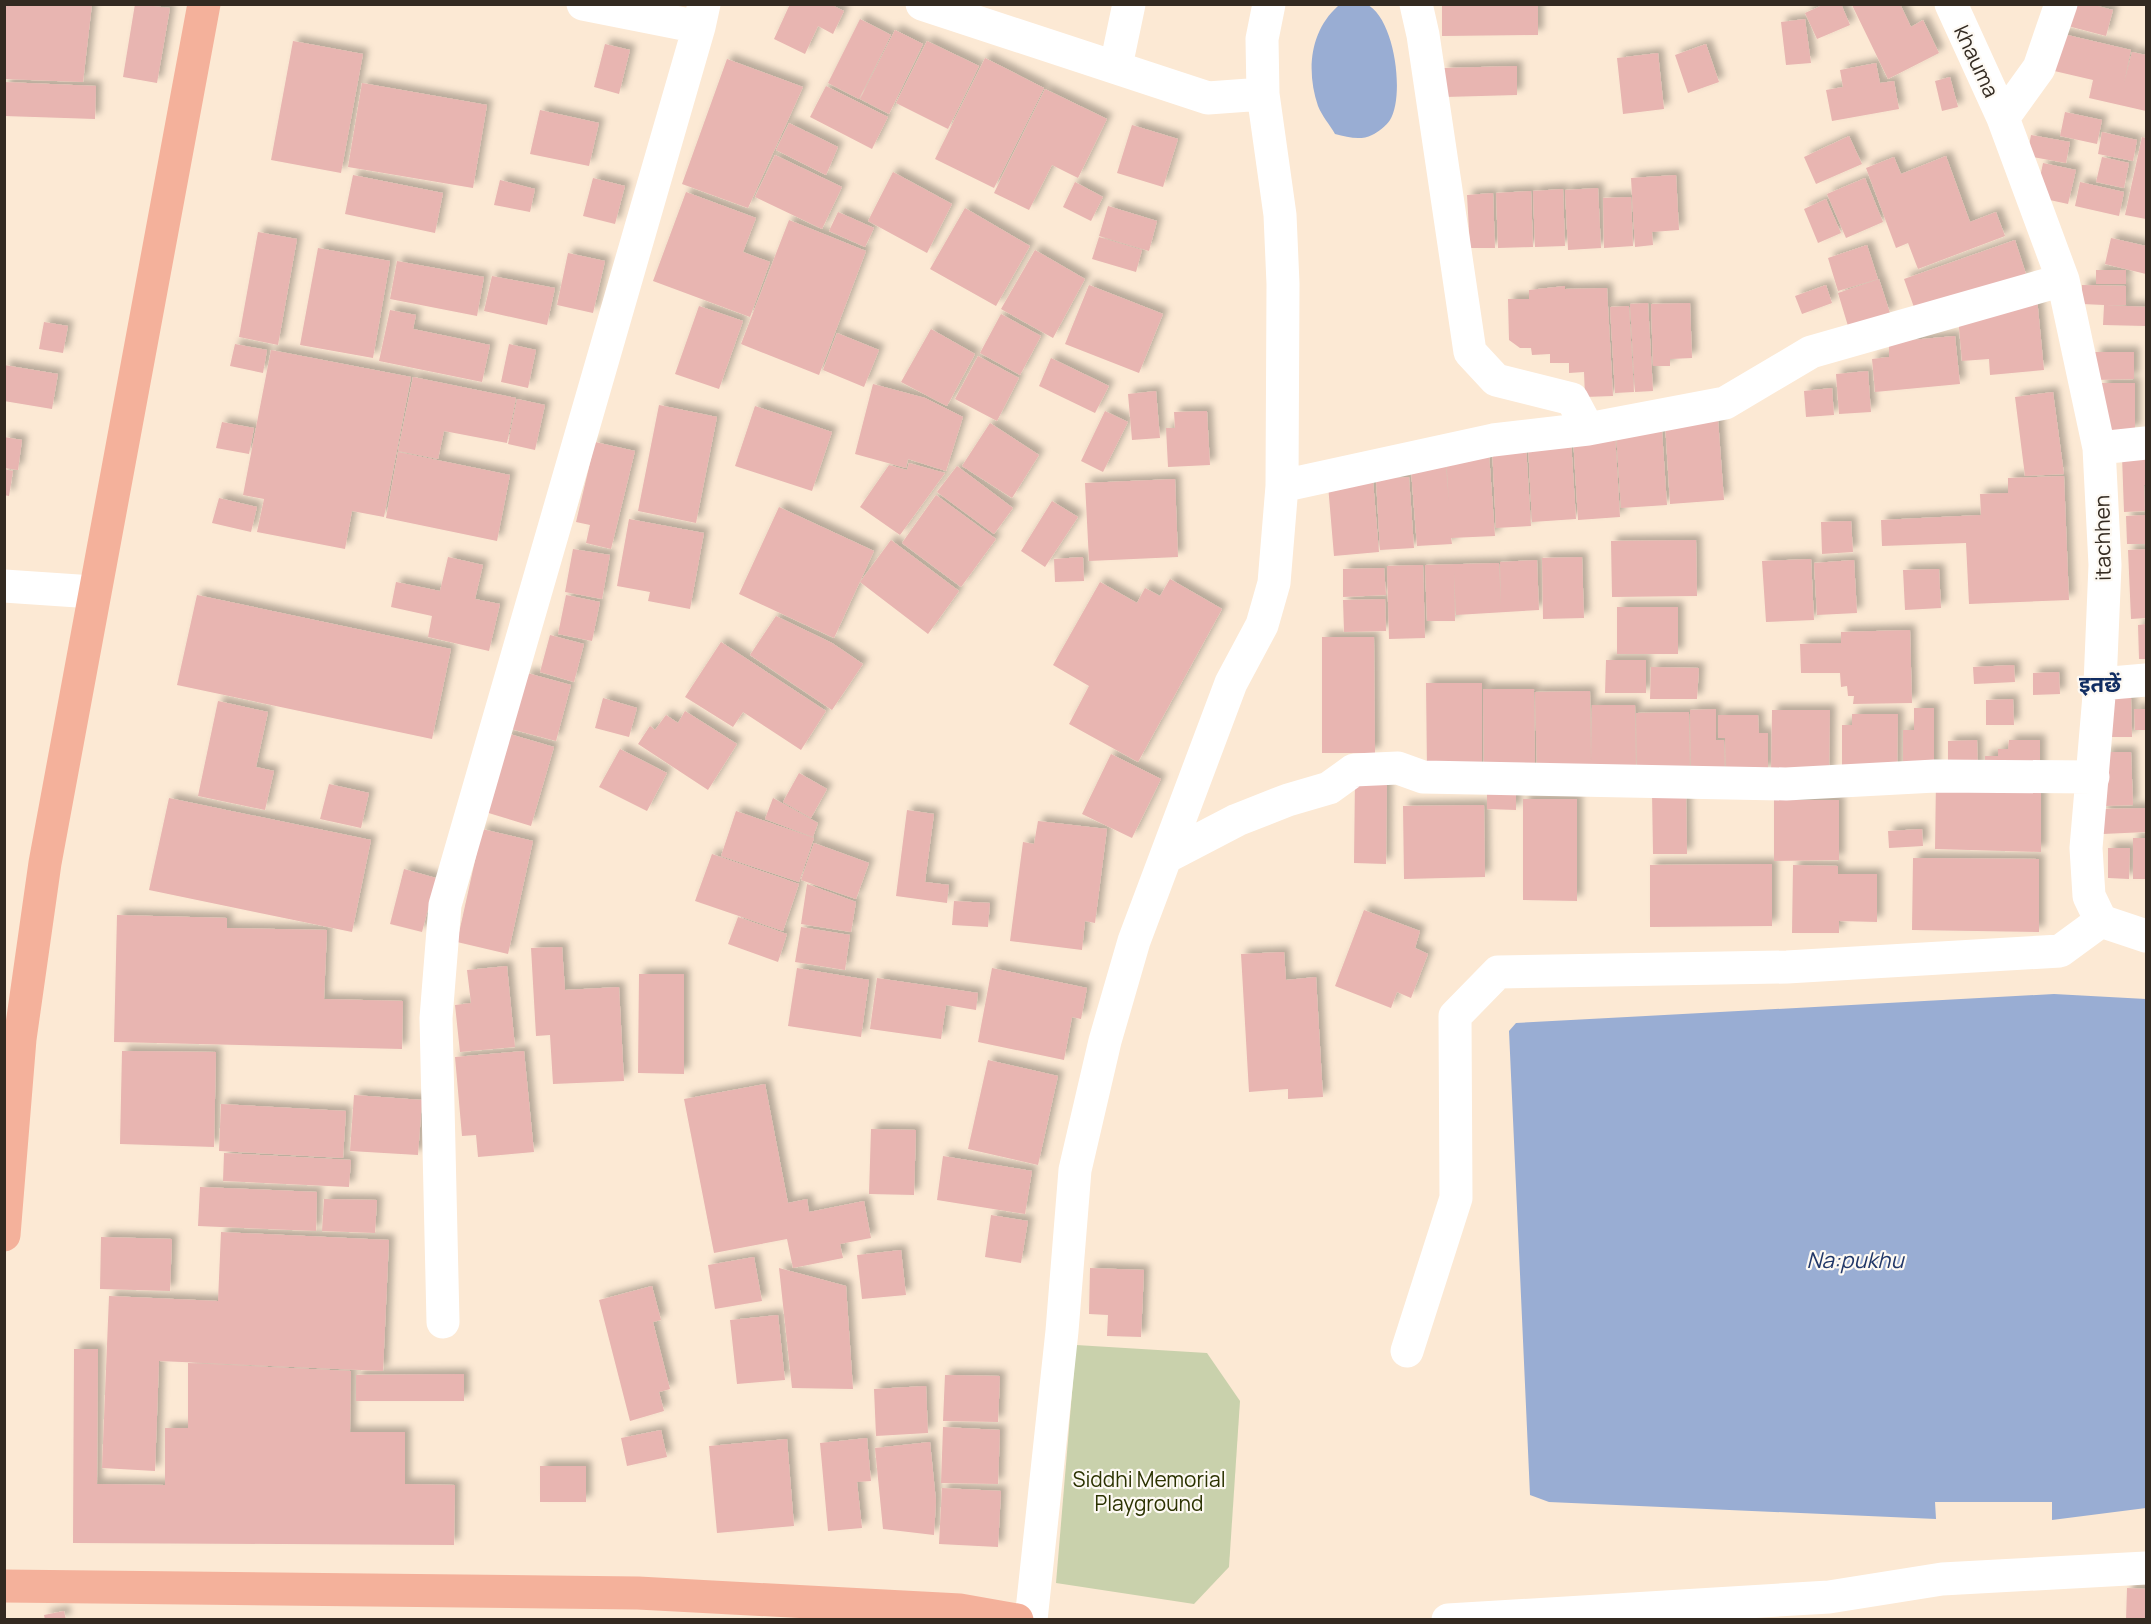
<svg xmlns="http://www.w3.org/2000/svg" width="2151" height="1624" font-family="Manrope,'Noto Sans Devanagari',sans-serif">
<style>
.green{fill:#c9d1ac}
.water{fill:#99add3}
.building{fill:#e8b5b1;filter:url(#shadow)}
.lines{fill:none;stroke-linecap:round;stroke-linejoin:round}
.minor{stroke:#fff;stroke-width:33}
.major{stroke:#f4b19b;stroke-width:33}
.labels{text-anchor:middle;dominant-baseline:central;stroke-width:4.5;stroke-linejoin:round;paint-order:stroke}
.street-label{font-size:21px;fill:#332a21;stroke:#fdf9f3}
.park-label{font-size:21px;fill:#2b3200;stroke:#fdf9f3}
.neighbourhood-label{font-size:22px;font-weight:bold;fill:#112d62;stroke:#fdf9f3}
.water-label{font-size:22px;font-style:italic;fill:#213768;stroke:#fdf9f3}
</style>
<defs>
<filter id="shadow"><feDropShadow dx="5.5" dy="-5.5" stdDeviation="3" flood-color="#0004"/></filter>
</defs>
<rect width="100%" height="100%" fill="#fce9d4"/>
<!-- green -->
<path class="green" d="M1076,1345l131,8 33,48 -11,166 -35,37 -138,-21z"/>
<!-- water -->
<path class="water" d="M1366,4c29,13 39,92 24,116 -3,5 -13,13 -18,15 -12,6 -24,2 -37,-1 -5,-9 -13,-18 -17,-28 -12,-35 -8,-75 20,-100z
M2054,994l92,5v509l-94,12v-18h-117l1,17 -387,-17 -19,-7 -21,-464 7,-8z"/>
<!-- building -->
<path class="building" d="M4,4h88l-9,78 -79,-3z
M135,4l35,4 -13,75 -34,-6z
M790,4h40l14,7 -11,23 -15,-8 -13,28 -31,-15z
M1442,4h96v31l-96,1z
M1825,4h16l9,21 -33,14 -12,-26z
M1900,4l11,23 12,-7 16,33 -51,26 -36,-74z
M2069,4h21l23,6 -7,26 -42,-11z
M860,19l31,16 -32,64 -31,-16z
M1805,19l6,44 -25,2 -5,-43z
M895,30l28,14 -34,70 -29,-15z
M2059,33l72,17 -7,33 8,-31 14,3v56l-57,-13 4,-18 -43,-10z
M293,41l70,13 -22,119 -70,-13z
M927,41l52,25 -31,63 -52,-26z
M605,44l25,6 -11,44 -25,-7z
M1706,44l13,38 -31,11 -13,-38z
M1658,53l6,56 -41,5 -6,-56z
M985,58l59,30 -50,100 -59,-29z
M727,59l76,28 -55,121 -66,-24z
M1876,63l4,20 14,-2 5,28 -67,12 -6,-31 17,-3 -3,-17z
M1517,66v29l-72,2 -1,-29z
M1950,77l8,30 -16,4 -7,-30z
M4,82l92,4 -1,33 -91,-3z
M362,83l125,22 -14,83 -125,-21z
M826,86l62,31 -16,32 -62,-32z
M1045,89l62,30 -29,59 -26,-13 -23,45 -35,-17z
M540,110l59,13 -10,43 -59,-12z
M2065,112l37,8 -5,24 -37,-8z
M789,123l49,24 -12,28 -50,-25z
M1132,125l46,14 -15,48 -46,-14z
M2102,132l35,8 -4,21 -35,-7z
M2031,135l39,7 -4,21 -39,-7z
M1849,136l13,28 -46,20 -12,-27z
M2142,137l4,1v81l-21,-4z
M775,155l67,32 -20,42 -67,-32z
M1946,156l24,66 26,-10 9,24 -87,33 -10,-26 -12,5 -30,-80 28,-11 7,17z
M2102,157l27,6 -5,25 -28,-6z
M2043,163l33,7 -8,34 -32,-7z
M893,172l59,32 -25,49 -59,-32z
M353,175l90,18 -8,40 -90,-19z
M1676,175l3,55 -27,2 1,13 -18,2 -4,-69z
M593,178l32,8 -10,38 -32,-8z
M1865,178l18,44 -37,16 -19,-44z
M500,180l35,9 -5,23 -36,-7z
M1075,182l28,15 -12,24 -28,-14z
M2080,182l44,10 -5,24 -44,-10z
M1598,188l3,60 -33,2 -3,-60z
M1563,189l2,57 -30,1 -2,-56z
M1531,191l2,56 -35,1 -2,-55z
M686,192l70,26 -13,34 27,10 -20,55 -97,-36z
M1493,193l2,55h-25l-3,-53z
M1631,197l2,49 -29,2 -1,-50z
M1826,199l15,34 -23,10 -14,-34z
M1108,206l49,15 -8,30 -50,-15z
M965,208l65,38 -34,60 -66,-37z
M838,212l36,16 -9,19 -36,-16z
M789,220l77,31 -47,124 -78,-31z
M258,232l39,7 -19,106 -39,-8z
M1099,237l43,13 -6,22 -44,-13z
M2111,238l35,8v28l-41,-10z
M2015,240l12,37 -111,36 -12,-34z
M1867,245l11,34 -40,12 -10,-33z
M318,248l72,13 -17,97 -73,-13z
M1035,250l50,29 -32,59 -52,-29z
M568,253l37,8 -12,52 -36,-8z
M397,261l87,16 -7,39 -87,-17z
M2096,270h30v14h-30z
M492,276l63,12 -8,37 -63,-14z
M1879,279l11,34 -42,13 -10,-33z
M1089,285l74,29 -24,59 -74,-29z
M1826,285l6,18 -30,11 -7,-18z
M2082,285l44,1v19h-19l39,2v19l-43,-1 1,-20 -22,-1z
M1565,286v3l42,-1 6,108 -28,1 -1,-25 -15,1v-10h-19v-9l-18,1 -1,-7h-11l-11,-8 -1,-41h21v-9z
M2037,298l7,72 -54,5 -1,-16 -27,2 -4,-44z
M1648,303l5,88 -18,1 -5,-88z
M1690,303l2,55 -22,1v7h-17l-2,-62z
M699,306l44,15 -24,68 -44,-15z
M1629,306l5,86 -19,1 -5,-86z
M390,310l26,5 -3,14 77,16 -8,37 -103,-21z
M1001,314l40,22 -21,39 -40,-22z
M44,322l24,4 -5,27 -24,-4z
M931,329l44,25 -28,52 -46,-24z
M837,333l42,17 -15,37 -41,-17z
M1955,336l5,48 -85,8 -3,-33 17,-2v-15z
M235,344l32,6 -4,23 -33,-7z
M509,344l27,6 -8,38 -27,-6z
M271,350l140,27 -27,140 -32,-6 -7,38 -88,-17 7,-33 -21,-4z
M2095,352h39v27l-39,1z
M978,356l41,22 -22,43 -42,-22z
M1051,358l58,28 -14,27 -56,-27z
M4,365l54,9 -6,35 -48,-8z
M1868,371l3,41 -32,2 -3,-40z
M413,377l103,21 -9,45 -63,-12 -6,28 -40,-8z
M2101,383h34v48h-33z
M873,384l52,14 38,19 -17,54 -38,-12 -2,9 -51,-14z
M1832,388l2,27 -28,2 -2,-26z
M1156,391l4,47 -28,2 -4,-46z
M2053,392l11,82 -39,2 -10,-79z
M517,399l28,6 -10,45 -27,-6z
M659,405l58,12 -21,106 -58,-12z
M755,406l77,26 -20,59 -77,-25z
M1105,411l23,11 -25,50 -22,-11z
M1207,411l3,54 -42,2 -2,-39h9l-1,-16z
M1718,419l6,81 -54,4 -5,-82z
M222,422l32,6 -5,26 -33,-6z
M990,423l49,32 -27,43 -50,-32z
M1662,431l5,74 -46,3 -5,-75z
M1615,433l5,84 -42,3 -5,-84z
M4,437l18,3 -4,30 -14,-2z
M1571,441l5,78 -44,3 -4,-78z
M595,442l40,9 -24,98 -25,-6 4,-18 -14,-3z
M1526,446l5,80 -35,2 -4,-81z
M398,452l112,23 -13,66 -111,-23z
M1489,454l6,82 -44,2 1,6 -35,2 -6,-76 35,-3 3,35 -3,-46z
M2146,454v31h-2l1,26 -21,1 -2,-56z
M909,463l36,10 -45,62 -40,-28 29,-42 18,5z
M957,466l56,42 -19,26 -57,-42z
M4,469l9,2 -4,25 -5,-1z
M2064,476l5,124 -100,4 -3,-61 -84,3 -1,-26 100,-5 -1,-21 28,-1v-15z
M1409,477l5,71 -34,2 -4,-71z
M1175,479l3,78 -89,4 -4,-78z
M1373,481l6,71 -45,4 -6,-71z
M936,495l60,44 -35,48 -59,-44z
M219,498l38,9 -6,25 -39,-9z
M1052,501l26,16 -33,50 -24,-16z
M779,507l95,44 -40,87 -95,-44z
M2145,515l1,29h-19l-1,-28z
M629,519l75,14 -14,76 -42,-8 2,-9 -33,-6z
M1851,521l2,31 -31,2 -1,-32z
M891,540l68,51 -31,43 -68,-52z
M1696,540l1,56 -85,1 -1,-56z
M573,549l37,6 -8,44 -37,-7z
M2146,549v69l-15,1 -3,-69z
M448,557l35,8 -8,34 25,5 -11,47 -61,-14 4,-21 -41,-9 5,-25 44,9z
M1083,557l1,24 -29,1 -1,-23z
M1582,557l2,61 -41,1 -1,-61z
M1811,559l3,61 -48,2 -4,-61z
M1537,560l2,50 -83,5 -2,-44 1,50h-28l-2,-56 74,-2 2,43 -1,-44z
M1854,560l3,53 -40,2 -3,-52z
M1423,565l2,73 -36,1 -2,-73z
M1384,568l2,27 -43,2v-28z
M1939,569l2,39 -36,2 -2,-40z
M1170,579l52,30 -84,153 -69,-38 20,-38 -36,-21 47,-83 37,21 8,-15 15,8z
M197,595l254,54 -19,90 -255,-54z
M566,595l34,7 -8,39 -34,-7z
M1385,599l1,32 -42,1 -1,-32z
M1617,607h61v47h-61z
M776,616l56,27 31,21 -31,46 -82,-55z
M2146,624v35h-7l-1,-34z
M1910,630l2,73 -59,1 1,-8h-6l-1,-10 -6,1 -1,-14h-39l-1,-29 41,-1v-11z
M550,635l34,9 -10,38 -34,-10z
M1322,637h52l1,116h-53z
M721,642l105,69 -25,39 -58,-38 -10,15 -48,-30z
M1606,660h40v33h-41z
M2014,665l1,17 -41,2 -1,-17z
M1651,667l48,1 -2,31h-47z
M2059,672l1,22 -27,1v-22z
M527,673l44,12 -15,56 -45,-12z
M1426,683h56v88h-55z
M1483,689h51l1,84 -51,1z
M1590,691l1,73 1,-59h43l1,68h-99l-2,-81z
M603,698l34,10 -8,29 -34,-9z
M2110,698h21l1,39h-21z
M2013,699l1,26h-28v-25z
M218,701l50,11 -12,55 18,4 -9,39 -67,-14z
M1914,708h20v64h-31v-42h11z
M1716,709v31h8l1,38 -34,1 -1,-69z
M2134,709h12v21h-11z
M1772,710h58l-1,64h-58z
M685,711l52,33 -29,46 -70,-46 12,-18 5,4 11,-15 12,8z
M1689,712l1,67h-53l-1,-66z
M1852,714h46l-1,62h-55v-51h10z
M1718,715h40l1,18h9v38l-42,1 -1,-34h-7z
M506,733l48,14 -23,79 -49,-15z
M1977,740l1,32h-30v-31z
M2009,740h31v33l-55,1v-18h13v-7h10z
M620,749l47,24 -20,38 -48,-24z
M2105,752h26l2,53 -27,1z
M1111,754l50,25 -29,59 -50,-24z
M799,773l28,16 -16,29 -28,-16z
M1355,778h32l-1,86 -32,-1z
M1936,780l105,1v71l-106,-3z
M329,784l40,9 -8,35 -41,-9z
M1487,785l29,1v24l-29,-1z
M1686,790l1,64h-34l-1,-63z
M169,798l202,42 -19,92 -203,-42z
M773,798l45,25 -5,14 -48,-18z
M1523,799h54v102l-54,-1z
M1774,800h65v60l-65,1z
M1484,805l1,72 -81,2 -1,-73z
M2146,808v24l-43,2 -1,-25z
M907,810l27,4 -9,68 24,3 -2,18 -51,-7z
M736,811l78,27 -15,44 -78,-26z
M1038,821l69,8 -12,94 -10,-2 -3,29 -72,-9 13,-99 11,2z
M482,829l51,12 -25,113 -51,-12z
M1922,829l1,17 -34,2 -1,-17z
M2133,838h13v41h-13z
M814,843l55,20 -13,36 -55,-19z
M2108,848h22l-1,31 -21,-1z
M712,854l87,30 -16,47 -88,-30z
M1913,858l126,1v73l-127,-2z
M1772,864v62l-122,1v-62z
M1793,865l45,1v8h39v48l-38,-1v12h-47z
M404,869l32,9 -14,54 -32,-8z
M807,884l49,18 -5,30 -50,-8z
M954,901l36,2 -2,24 -36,-2z
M1364,910l56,21 -5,17 13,6 -17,44 -14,-6 -6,16 -56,-22z
M117,915l110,3v10l100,2 -3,69 79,2 -1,48 -288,-7z
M738,917l49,17 -9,28 -50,-18z
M801,927l49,8 -5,35 -50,-8z
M562,947l3,43 54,-3 5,94 -71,3 -3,-49 -14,1 -5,-88z
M1284,952l2,28 30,-3 7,120 -35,2v-10l-39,3 -8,-138z
M507,966l8,81 -55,5 -5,-47 16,-2 -4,-33z
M797,968l72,12 -8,57 -73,-11z
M992,968l95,20 -6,31 -9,-2 -8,43 -86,-18z
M639,974h45v100l-46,-1z
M877,978l101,15 -2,17 -30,-5 -5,34 -71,-10z
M122,1051l94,1 -2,95 -94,-3z
M524,1051l10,101 -56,5 -2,-22 -14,1 -7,-79z
M988,1060l70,16 -20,89 -70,-16z
M765,1084l23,119 19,-4 2,13 55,-11 7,37 -31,6 3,14 -50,10 -6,-29 -73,14 -30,-154z
M354,1095l68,5 -4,55 -68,-4z
M221,1104l125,7 -3,47 -124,-7z
M871,1129l45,1 -2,65 -45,-1z
M224,1153l127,7 -2,27 -126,-6z
M943,1156l89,15 -7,43 -88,-14z
M200,1187l117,5 -1,39 -118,-5z
M324,1199l53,1 -2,33 -53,-2z
M991,1215l37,6 -7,42 -36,-6z
M221,1232l168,8 -6,131 -224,-10 -4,110 -53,-3 7,-172 109,5z
M101,1237l71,2 -2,52 -70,-2z
M901,1250l5,45 -44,4 -5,-44z
M754,1257l8,44 -47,8 -7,-44z
M779,1268l67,18 7,103 -61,-1z
M1090,1268l54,2 -3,67 -34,-1 1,-21 -19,-1z
M652,1286l9,34 -8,2 17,67 -11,3 5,19 -34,10 -31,-121z
M778,1315l7,65 -48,4 -7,-64z
M74,1349h24l-1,135 68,1v-57h23v-65l163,8 -1,61h55v52l50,1 -1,60 -381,-2z
M464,1374v27h-108v-26z
M945,1375l55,1 -2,46 -55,-1z
M926,1386l2,47 -52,3 -2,-47z
M943,1427l57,3 -2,54 -57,-1z
M661,1430l6,27 -40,9 -6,-28z
M867,1438l4,43 -14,1 5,46 -34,3 -8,-88z
M787,1439l7,87 -77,7 -8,-87z
M930,1442l6,59 -2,34 -51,-6 -8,-81z
M540,1466h46v36h-46z
M942,1488l59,3 -3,56 -59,-3z
M2127,1588l19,1v31h-20z
M64,1611l2,9h-21l-1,-5z"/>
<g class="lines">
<!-- minor -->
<path class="minor" d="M583,4l116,23 5,-23
M922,4l286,94 55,-4 17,121 3,69 -1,202 -8,97 -12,42 -31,58 -97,258 -29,100 -30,129 -13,161 -31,289
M1416,4l7,31 47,317 26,28 76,19 16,30
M1951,4l52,114 60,162 36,168 6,117 -5,119 -14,164 3,48 12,25 45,15
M1116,66l13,-62
M1263,94l-1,-55 7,-35
M2003,118l36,-50 22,-64
M2099,448l47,-5
M1282,486l211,-46 95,-11 137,-26 86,-51 252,-72
M4,586l89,6
M2100,684l46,-4
M1166,857l71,-37 51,-20 41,-12 25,-18 44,-2 25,9 363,7 149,-8 158,1
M443,1322l-7,-304 9,-113 254,-878
M1407,1351l49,-153 -1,-182 43,-44 289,-5 273,-16 41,-30
M1448,1620l381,-23 113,-18 204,-11"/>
<!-- major -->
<path class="major" d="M4,1235l16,-196 25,-176 159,-859
M4,1586l634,7 322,17 57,10"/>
</g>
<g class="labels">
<!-- street labels -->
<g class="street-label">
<text transform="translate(1977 61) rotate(65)">khauma</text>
<text transform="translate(2102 538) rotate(-91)">itachhen</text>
</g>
<!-- park labels -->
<g class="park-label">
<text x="1149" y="1479">Siddhi Memorial<tspan x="1149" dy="24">Playground</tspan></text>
</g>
<!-- neighbourhood labels -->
<g class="neighbourhood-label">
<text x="2100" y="684">इतछें</text>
</g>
<!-- water labels -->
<g class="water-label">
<text x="1855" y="1260">Na:pukhu</text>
</g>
</g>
<!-- border -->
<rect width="2151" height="1624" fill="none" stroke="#332a21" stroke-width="12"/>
</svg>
